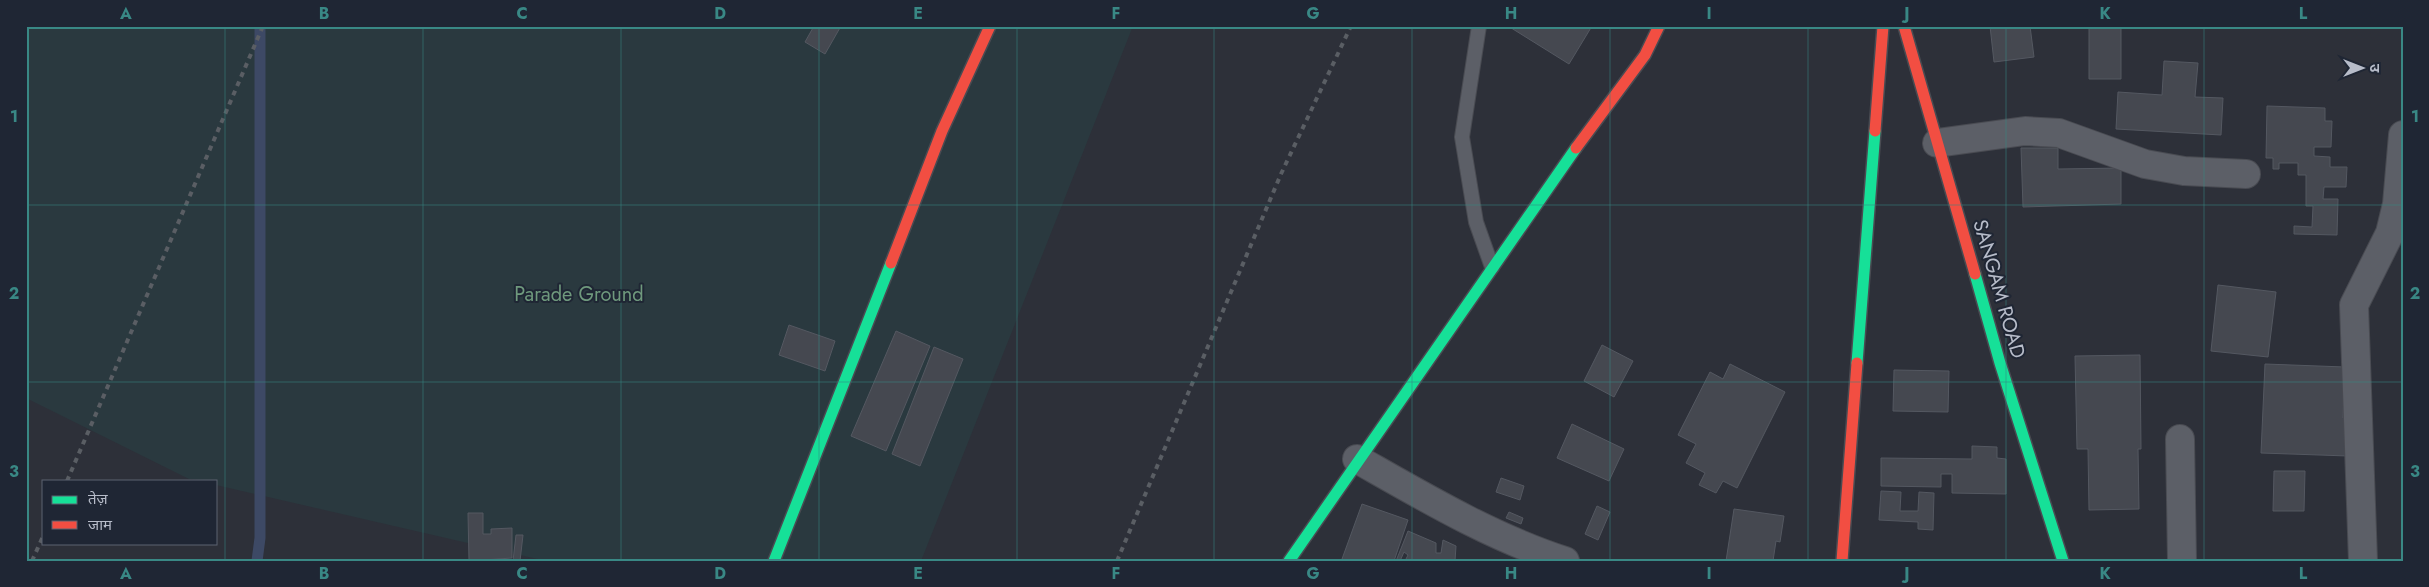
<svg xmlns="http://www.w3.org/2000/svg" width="2429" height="587" font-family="Jost,'Noto Sans Devanagari',sans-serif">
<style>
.green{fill:#2a393f}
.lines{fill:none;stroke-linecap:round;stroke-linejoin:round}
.stream{stroke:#3d4965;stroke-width:11}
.building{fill:#454850;stroke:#545861}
.lane-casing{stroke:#494b52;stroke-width:16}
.street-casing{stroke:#494b52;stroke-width:30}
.fast-casing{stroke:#494b52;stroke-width:14}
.jam-casing{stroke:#494b52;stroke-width:14}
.lane{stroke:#5c5f67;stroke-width:14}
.street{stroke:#5c5f67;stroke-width:28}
.fast{stroke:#16e098;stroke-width:11}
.jam{stroke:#f24e42;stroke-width:11}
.rail{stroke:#5a5e64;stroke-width:4;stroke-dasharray:5 5;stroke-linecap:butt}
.grid{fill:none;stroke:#398885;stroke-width:1;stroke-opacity:0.55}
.labels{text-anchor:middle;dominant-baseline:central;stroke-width:4;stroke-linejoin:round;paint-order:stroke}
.street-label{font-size:20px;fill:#b7bcc9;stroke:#1f2634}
.park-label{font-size:20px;fill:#6f997d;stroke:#1f2634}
.neatline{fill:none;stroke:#398885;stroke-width:2}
.grid-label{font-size:16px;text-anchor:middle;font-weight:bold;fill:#398885}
</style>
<rect width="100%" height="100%" fill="#2d3039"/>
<!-- green -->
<path class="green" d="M26,26h1107l-212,535h-375l-330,-76v-4l-27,-2 -163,-81z"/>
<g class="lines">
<!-- stream -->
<path class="stream" d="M257,561l3,-23v-512"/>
</g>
<!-- building -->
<path class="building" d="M814,26h27l-16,28 -20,-12z
M1508,26h84l-23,38z
M1990,26h40l4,31 -40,5z
M2089,26h32v53h-32z
M2164,61l34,2 -3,34 28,1 -2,37 -105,-6 2,-37 44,3z
M2267,106l58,2v13h7l-1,26h-17v9l16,1v10h17l-1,20h-22l-1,12h15l-1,36 -43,-1v-8l18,1 1,-21h-7v-31h-8v-12h-19v6h-6v-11h-7z
M2021,148h37v21l63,-1v36l-98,3z
M2218,285l58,7 -8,65 -57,-6z
M789,325l46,16 -10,30 -46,-16z
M896,331l34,15 -44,105 -35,-15z
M1602,345l31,16 -19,36 -30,-16z
M934,347l29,12 -43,107 -28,-12z
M2140,355l1,94h-3l1,60 -50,1 -1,-61h-11l-2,-93z
M1730,364l55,28 -48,96 -14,-7 -7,12 -17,-8 6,-12 -19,-10 10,-19 -18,-9 32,-63 13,7z
M2265,364l80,3 -2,51h7l-2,38 -87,-3z
M1894,370l55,1 -1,41 -55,-1z
M1572,424l52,25 -15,32 -52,-23z
M1972,446l25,1v11l9,1v35l-54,-1v-19h-11v13l-60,-1v-28l91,1z
M2274,471h31l-1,40h-31z
M1501,478l23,8 -4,14 -24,-8z
M1881,491l20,1 -1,19h18l1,-19 15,1 -1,37 -15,-1v-7l-39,-2z
M1362,504l46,16 -14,41h-46l-6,-2z
M1597,506l13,6 -12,28 -13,-6z
M1734,509l50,7 -4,26 -4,-1 -3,20h-47z
M1509,512l14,6 -2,6 -15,-6z
M468,513h15v21h8v-5l21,-1v30l-43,3z
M1408,531l28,12v10h5l2,-13 13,6 -1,15h-50l3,-6 -4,-3 -4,9h-4z
M516,535h7l-3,26h-7z"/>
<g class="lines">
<defs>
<path id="lane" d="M1479,26l-17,111 14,85 16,45"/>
<path id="street" d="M1937,143l88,-12 34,2 86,31 39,7 62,3
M2180,439l2,122
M1357,459c67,38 134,78 208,102
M2363,561l-9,-256 36,-72 7,-29 6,-69"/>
<path id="fast" d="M1975,274l25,89 63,198
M1857,363l18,-232
M774,561l117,-298
M1289,561l287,-413"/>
<path id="jam" d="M1904,26l71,248
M1875,131l8,-105
M1576,148l69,-93 14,-29
M891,263l51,-132 48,-105
M1842,561l15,-198"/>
</defs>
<!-- lane casing -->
<use href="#lane" class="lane-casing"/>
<!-- street casing -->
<use href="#street" class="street-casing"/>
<!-- fast casing -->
<use href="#fast" class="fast-casing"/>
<!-- jam casing -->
<use href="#jam" class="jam-casing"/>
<!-- lane -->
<use href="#lane" class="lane"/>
<!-- street -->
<use href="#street" class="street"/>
<!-- fast -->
<use href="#fast" class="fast"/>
<!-- jam -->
<use href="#jam" class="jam"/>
<!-- rail -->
<path class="rail" d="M67,481l196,-455
M32,561l12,-27
M1117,561l164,-387 70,-148"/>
</g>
<!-- grid -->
<path class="grid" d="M225,26v535M423,26v535M621,26v535M819,26v535M1017,26v535M1214,26v535M1412,26v535M1610,26v535M1808,26v535M2006,26v535M2204,26v535M26,205h2377M26,382h2377"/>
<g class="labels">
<!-- street labels -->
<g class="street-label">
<text transform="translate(1999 289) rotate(74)">SANGAM ROAD</text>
</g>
<!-- park labels -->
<g class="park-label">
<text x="579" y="294">Parade Ground</text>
</g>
</g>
<!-- border -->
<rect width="2429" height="587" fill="none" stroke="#1f2634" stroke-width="55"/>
<!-- legend -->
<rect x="42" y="480" width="175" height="65" fill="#1f2634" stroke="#5c6270"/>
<rect x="52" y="496" width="25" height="8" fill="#16e098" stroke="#5c6270"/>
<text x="88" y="504" font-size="15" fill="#b7bcc9">तेज़</text>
<rect x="52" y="521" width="25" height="8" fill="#f24e42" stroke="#5c6270"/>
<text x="88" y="530" font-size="15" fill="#b7bcc9">जाम</text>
<!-- north arrow -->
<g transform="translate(2362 68) rotate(90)" stroke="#1f2634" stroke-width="4" paint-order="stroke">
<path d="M0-4L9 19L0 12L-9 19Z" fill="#b7bcc9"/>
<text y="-8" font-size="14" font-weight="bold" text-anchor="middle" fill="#b7bcc9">उ</text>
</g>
<rect x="28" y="28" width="2374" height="532" class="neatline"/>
<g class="grid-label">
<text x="126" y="19">A</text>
<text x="324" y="19">B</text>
<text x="522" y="19">C</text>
<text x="720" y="19">D</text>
<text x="918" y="19">E</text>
<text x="1116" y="19">F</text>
<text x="1313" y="19">G</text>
<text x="1511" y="19">H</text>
<text x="1709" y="19">I</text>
<text x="1907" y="19">J</text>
<text x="2105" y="19">K</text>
<text x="2303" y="19">L</text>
<text x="14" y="122">1</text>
<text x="2415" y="122">1</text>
<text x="14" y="299">2</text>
<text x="2415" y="299">2</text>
<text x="14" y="477">3</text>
<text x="2415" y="477">3</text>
<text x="126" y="579">A</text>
<text x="324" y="579">B</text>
<text x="522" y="579">C</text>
<text x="720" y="579">D</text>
<text x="918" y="579">E</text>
<text x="1116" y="579">F</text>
<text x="1313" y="579">G</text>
<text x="1511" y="579">H</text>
<text x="1709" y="579">I</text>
<text x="1907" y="579">J</text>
<text x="2105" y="579">K</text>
<text x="2303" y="579">L</text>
</g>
</svg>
